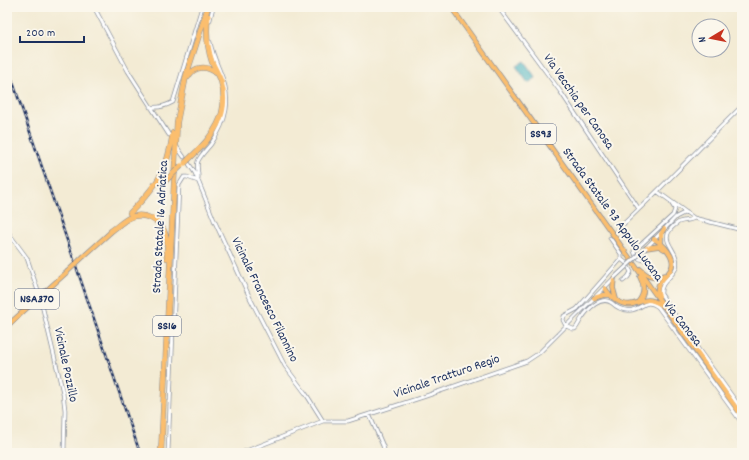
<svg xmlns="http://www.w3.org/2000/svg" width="749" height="460" font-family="Dekko,sans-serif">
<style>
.water{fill:#40afbd;stroke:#2e6f8e}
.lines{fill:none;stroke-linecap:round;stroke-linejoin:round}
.minor-tunnel{stroke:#c8c5bc;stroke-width:3;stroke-dasharray:3 1.5;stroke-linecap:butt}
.minor-casing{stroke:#878d99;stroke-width:4.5}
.major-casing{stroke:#878d99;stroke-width:5.5}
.highway-casing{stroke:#878d99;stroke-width:6}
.minor{stroke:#fff;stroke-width:3}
.major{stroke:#fbbe6e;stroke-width:4}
.highway{stroke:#fbbe6e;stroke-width:5}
.rail-casing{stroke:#1b2f5e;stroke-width:2.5}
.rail{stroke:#fbf7ec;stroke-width:1;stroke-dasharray:3;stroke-linecap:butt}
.minor-bridge-casing{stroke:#878d99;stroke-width:4.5;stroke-linecap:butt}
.major-bridge-casing{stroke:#878d99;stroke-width:5.5;stroke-linecap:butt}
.highway-bridge-casing{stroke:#878d99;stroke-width:6;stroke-linecap:butt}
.minor-bridge{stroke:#fff;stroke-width:3}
.major-bridge{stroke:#fbbe6e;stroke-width:4}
.highway-bridge{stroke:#fbbe6e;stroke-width:5}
.labels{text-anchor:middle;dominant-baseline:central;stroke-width:4;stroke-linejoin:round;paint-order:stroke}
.shield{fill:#fbf7ec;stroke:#5e6b89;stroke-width:1}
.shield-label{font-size:12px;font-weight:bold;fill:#1b2f5e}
.street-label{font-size:13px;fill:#1b2f5e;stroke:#fbf7ec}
</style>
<rect width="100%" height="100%" fill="#fbf7ec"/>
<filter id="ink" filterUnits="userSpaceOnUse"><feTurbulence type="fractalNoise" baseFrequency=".025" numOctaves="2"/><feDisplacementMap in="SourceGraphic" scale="8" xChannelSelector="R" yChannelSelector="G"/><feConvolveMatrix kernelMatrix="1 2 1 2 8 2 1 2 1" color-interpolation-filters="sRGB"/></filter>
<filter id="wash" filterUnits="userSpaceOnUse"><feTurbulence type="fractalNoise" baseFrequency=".012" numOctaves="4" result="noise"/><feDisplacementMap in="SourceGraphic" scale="16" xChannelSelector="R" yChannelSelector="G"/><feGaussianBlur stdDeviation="0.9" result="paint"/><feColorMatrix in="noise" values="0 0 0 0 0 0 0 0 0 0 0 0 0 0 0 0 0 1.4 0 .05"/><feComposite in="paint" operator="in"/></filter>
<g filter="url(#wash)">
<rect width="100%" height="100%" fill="#f3ebd4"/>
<!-- water -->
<path class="water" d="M524,61l12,17 -8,5 -12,-17z"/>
</g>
<g filter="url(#ink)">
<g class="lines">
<!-- minor-tunnel -->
<path class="minor-tunnel" d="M38,291l4,14"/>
<defs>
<path id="minor" d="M94,7l34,64 41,64
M498,7l62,84 79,118
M210,20l3,-13
M150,107c8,1 16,-1 23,-5l29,-95
M177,147l7,10
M189,164l6,9 19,47 37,80 34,66 21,28 17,27
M198,179c1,-5 -2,-13 0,-18 3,-6 9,-12 13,-17 7,-10 13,-22 15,-34 4,-29 -11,-42 -16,-68
M658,192l36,26 48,12
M694,218c-4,3 -10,2 -15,4 -3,2 -7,5 -9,8 -10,13 11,21 6,38 -4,10 -16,13 -15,26l27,41 54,75
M617,230c43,-40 83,-83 125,-124
M7,231l20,27 11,33
M646,248l30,-31 10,-5
M621,259l5,4 5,9 -3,5 -5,4
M645,259c-6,2 -10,-3 -11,-8l39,-36 2,-6 -5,-8
M42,305l21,88 2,17 -1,43
M566,326l7,3h2c3,-3 4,-7 7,-11 6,-9 19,-23 30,-15 5,5 12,8 20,7 11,-2 13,-12 26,-3l84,116
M566,326l-3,-6 1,-4 13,-7 44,-50v-5l-11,-16
M369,414l14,32 2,7
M168,453l11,-268 5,-8h3l11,4
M241,453l82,-32h25l75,-24 104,-36 12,-8 75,-75"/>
<path id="major" d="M451,7l291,409
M654,239c9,5 23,18 17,30 -5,9 -18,15 -12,27
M661,243v-9l3,-5
M646,248l13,-2 5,3
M84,256l29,-26
M640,269c8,8 14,11 24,6
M614,278l-1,10 3,11
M605,288c5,9 17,19 28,16 5,-1 10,-4 15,-4 6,0 10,3 15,6
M594,298l10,-3h5
M638,302c7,-8 7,-16 2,-25
M7,326l60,-54"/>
<path id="highway" d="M188,77c6,-11 19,-12 28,-4
M189,159c23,-21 42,-44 32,-78 -2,-6 -6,-13 -9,-19 -5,-15 -6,-31 -4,-46
M130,213c27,-28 37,-40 43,-80
M111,231c6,-4 12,-10 18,-13 14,-7 33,2 37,18 2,7 1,15 1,22
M161,453l16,-331 9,-46 22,-69"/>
</defs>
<!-- minor casing -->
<use href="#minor" class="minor-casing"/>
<!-- major casing -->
<use href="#major" class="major-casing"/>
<!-- highway casing -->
<use href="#highway" class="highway-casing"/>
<!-- minor -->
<use href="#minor" class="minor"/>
<!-- major -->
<use href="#major" class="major"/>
<!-- highway -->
<use href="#highway" class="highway"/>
<defs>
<path id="rail" d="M7,65l133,388"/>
</defs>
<!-- rail casing -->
<use href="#rail" class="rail-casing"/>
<!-- rail -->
<use href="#rail" class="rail"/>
<defs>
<path id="minor-bridge" d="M614,278l32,-30"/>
<path id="major-bridge" d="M67,272l17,-16"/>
<path id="highway-bridge" d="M185,163l4,-4
M163,183l18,-17"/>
</defs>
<!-- minor-bridge casing -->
<use href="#minor-bridge" class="minor-bridge-casing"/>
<!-- major-bridge casing -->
<use href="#major-bridge" class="major-bridge-casing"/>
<!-- highway-bridge casing -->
<use href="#highway-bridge" class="highway-bridge-casing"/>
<!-- minor-bridge -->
<use href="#minor-bridge" class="minor-bridge"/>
<!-- major-bridge -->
<use href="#major-bridge" class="major-bridge"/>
<!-- highway-bridge -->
<use href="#highway-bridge" class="highway-bridge"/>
</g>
</g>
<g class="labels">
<!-- shield labels -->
<g class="shield">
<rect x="526" y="124" width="30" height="20" rx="3"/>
<rect x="15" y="289" width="44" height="20" rx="3"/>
<rect x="153" y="316" width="28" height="20" rx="3"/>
</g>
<g class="shield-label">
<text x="541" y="134">SS93</text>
<text x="37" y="299">NSA370</text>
<text x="167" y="326">SS16</text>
</g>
<!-- street labels -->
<g class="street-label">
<text transform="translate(578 102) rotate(55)">Via Vecchia per Canosa</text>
<text transform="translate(612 215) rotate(54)">Strada Statale 93 Appulo Lucana</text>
<text transform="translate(161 227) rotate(-87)">Strada Statale 16 Adriatica</text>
<text transform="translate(264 300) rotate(64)">Vicinale Francesco Filannino</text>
<text transform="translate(682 324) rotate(52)">Via Canosa</text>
<text transform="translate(65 365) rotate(78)">Vicinale Pozzillo</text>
<text transform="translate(447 377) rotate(-19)">Vicinale Tratturo Regio</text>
</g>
</g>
<!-- margin -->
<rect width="749" height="460" fill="none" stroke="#fbf7ec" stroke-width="24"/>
<!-- north arrow -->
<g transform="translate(711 38) rotate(260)"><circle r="19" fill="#fbf7ec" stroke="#a1a7b3"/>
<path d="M0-3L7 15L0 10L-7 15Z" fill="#c8321e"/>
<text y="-6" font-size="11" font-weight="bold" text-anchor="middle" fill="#1b2f5e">N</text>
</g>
<!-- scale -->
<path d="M20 36v6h64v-6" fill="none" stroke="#1b2f5e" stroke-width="2"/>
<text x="26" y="36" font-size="12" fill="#1b2f5e" stroke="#fbf7ec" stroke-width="3" paint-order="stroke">200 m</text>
</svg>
